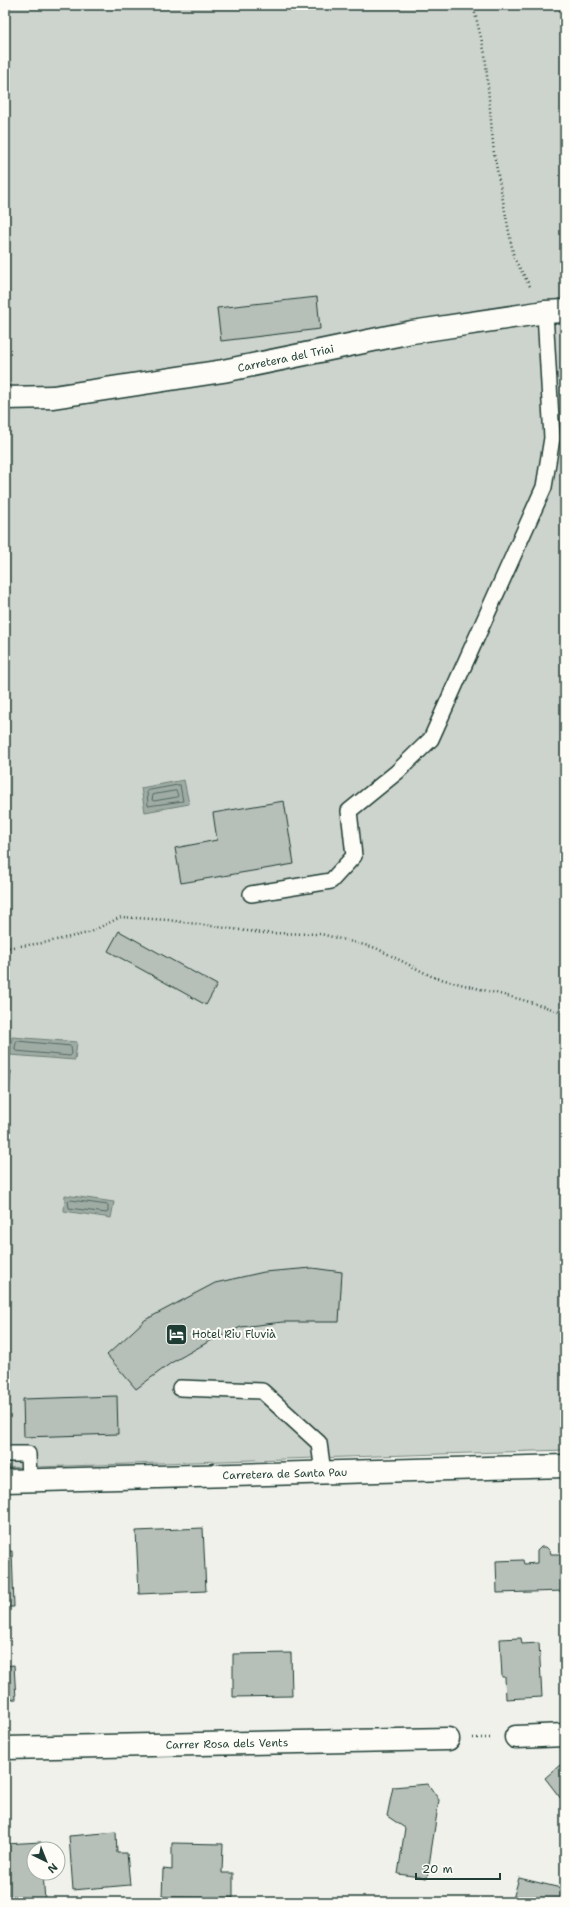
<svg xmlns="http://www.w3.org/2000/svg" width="570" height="1907" font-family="'Shantell Sans',sans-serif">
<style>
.green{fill:#cdd3cd;stroke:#768880}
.water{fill:#9faca4;stroke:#6c8077}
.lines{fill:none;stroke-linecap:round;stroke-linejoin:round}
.shore{stroke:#526961;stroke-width:1}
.building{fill:#b6bfb8;stroke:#1f3d34}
.service-casing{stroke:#1f3d34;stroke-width:18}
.minor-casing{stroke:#1f3d34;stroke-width:25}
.secondary-casing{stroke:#1f3d34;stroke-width:25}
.path{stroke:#1f3d34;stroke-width:2.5;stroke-dasharray:1 3;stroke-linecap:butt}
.service{stroke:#fdfcf7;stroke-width:15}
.minor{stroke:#fdfcf7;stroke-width:22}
.secondary{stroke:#fdfcf7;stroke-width:22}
.labels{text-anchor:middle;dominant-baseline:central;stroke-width:4;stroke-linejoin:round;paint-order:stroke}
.street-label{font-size:11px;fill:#1f3d34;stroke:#fdfcf7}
.poi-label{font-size:11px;fill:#1f3d34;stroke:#fdfcf7;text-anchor:start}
</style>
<rect width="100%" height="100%" fill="#f0f1eb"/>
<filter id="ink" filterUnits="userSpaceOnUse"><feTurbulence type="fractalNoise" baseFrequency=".025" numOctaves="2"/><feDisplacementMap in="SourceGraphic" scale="8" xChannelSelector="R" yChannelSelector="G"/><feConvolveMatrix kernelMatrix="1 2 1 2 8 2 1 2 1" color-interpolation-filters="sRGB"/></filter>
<g filter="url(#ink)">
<!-- green -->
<path class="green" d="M5,5h560v1445l-560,18z"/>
<!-- water -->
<path class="water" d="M184,780l5,24 -44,8 -4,-24z
M12,1037l65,5 -2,18 -65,-5z
M65,1195l49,7 -3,16 -47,-7z"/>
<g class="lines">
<!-- shore -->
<path class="shore" d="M180,785l3,16 -35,5 -1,-15z
M176,791l2,4 -1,2 -23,4 -2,-1 1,-5z
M17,1041l54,5 1,8 -2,2 -54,-5 -1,-2z
M71,1200l37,5v7l-2,1 -37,-5 -1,-7z"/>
</g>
<!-- building -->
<path class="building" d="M317,297l3,32 -99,12 -4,-33z
M284,801l10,63 -113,19 -6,-35 42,-8 -4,-27z
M119,931l98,54 -11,20 -98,-54z
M5,1070l6,1 -3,32h-3z
M312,1268l30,4 -3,50h-56l-42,5 -33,15 -37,21 -35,26 -29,-34 38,-35 70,-37 49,-11z
M117,1396l1,38 -94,3 -1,-38z
M203,1528l3,63 -67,3 -3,-63z
M541,1547h5l4,4 1,3h14v37l-68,2 -1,-32 27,-1 1,4 13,-1v-12z
M5,1551h7l2,56h-9z
M521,1638l1,6 17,-1 3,54 -36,2 -1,-22h-3l-2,-38z
M291,1653l1,43 -59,1v-43z
M14,1665l2,34 -11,1v-34z
M560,1765h5v39l-20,-26z
M428,1784l11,16 -12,78 -29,-4 7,-46 -18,-12 6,-29z
M116,1832l1,21h10l3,32 -57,5 -4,-54z
M41,1842l1,7h-8v24h9l2,28 -40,1v-58z
M172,1843l51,1 -1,29h11v25l-71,-1 1,-28 9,1z
M519,1878l46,11v13h-53z"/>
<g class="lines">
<defs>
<path id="service" d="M251,894l80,-13 23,-25 -5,-45 48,-39 34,-33 113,-252 8,-49 -7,-126
M180,1388l82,3 57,52 4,29
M5,1454h23l1,26"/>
<g id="minor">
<path id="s1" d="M5,398l48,-1 170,-26 189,-39 133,-20 20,-1"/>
<path d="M516,1737l49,-2"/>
<path id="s2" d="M5,1748l443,-9"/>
</g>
<g id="secondary">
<path id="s3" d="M5,1481l560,-15"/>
</g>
</defs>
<!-- service casing -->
<use href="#service" class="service-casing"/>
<!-- minor casing -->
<use href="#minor" class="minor-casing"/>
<!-- secondary casing -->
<use href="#secondary" class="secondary-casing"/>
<!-- path -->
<path class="path" d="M473,5l12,49 9,100 20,104 17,30
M5,948l38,-5 45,-10 33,-16 47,3 94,13 59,1 55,14 57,29 90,23 42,13
M473,1738h19"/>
<!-- service -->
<use href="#service" class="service"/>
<!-- minor -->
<use href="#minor" class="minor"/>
<!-- secondary -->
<use href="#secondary" class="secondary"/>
</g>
</g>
<!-- icons -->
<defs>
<symbol id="hotel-square" viewBox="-11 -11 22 22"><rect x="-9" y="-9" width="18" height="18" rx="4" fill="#1f3d34" stroke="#fdfcf7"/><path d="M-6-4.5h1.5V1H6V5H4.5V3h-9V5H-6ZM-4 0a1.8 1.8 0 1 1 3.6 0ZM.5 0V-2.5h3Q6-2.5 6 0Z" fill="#fff"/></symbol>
</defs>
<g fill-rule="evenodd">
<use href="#hotel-square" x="164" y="1322" width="25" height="25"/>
</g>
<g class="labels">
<!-- street labels -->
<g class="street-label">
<text stroke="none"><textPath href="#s1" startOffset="284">Carretera del Triai</textPath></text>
<text stroke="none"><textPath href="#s3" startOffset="280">Carretera de Santa Pau</textPath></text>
<text stroke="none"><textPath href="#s2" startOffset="222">Carrer Rosa dels Vents</textPath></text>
</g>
<!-- poi labels -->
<g class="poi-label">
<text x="192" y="1334">Hotel Riu Fluvià</text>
</g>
</g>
<!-- margin -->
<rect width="570" height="1907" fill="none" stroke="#fdfcf7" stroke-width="20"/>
<rect x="10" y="10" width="550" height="1887" fill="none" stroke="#1f3d34" stroke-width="1.5" filter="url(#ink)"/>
<!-- north arrow -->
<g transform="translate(46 1861) rotate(137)"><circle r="19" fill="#fdfcf7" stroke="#a4b0a9"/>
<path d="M0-3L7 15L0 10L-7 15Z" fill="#1f3d34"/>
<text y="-6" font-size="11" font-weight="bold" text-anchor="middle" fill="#1f3d34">N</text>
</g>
<!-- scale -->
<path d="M416 1873v6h84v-6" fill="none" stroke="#1f3d34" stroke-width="2"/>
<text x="422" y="1873" font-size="12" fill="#1f3d34" stroke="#fdfcf7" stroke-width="3" paint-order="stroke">20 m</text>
</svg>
